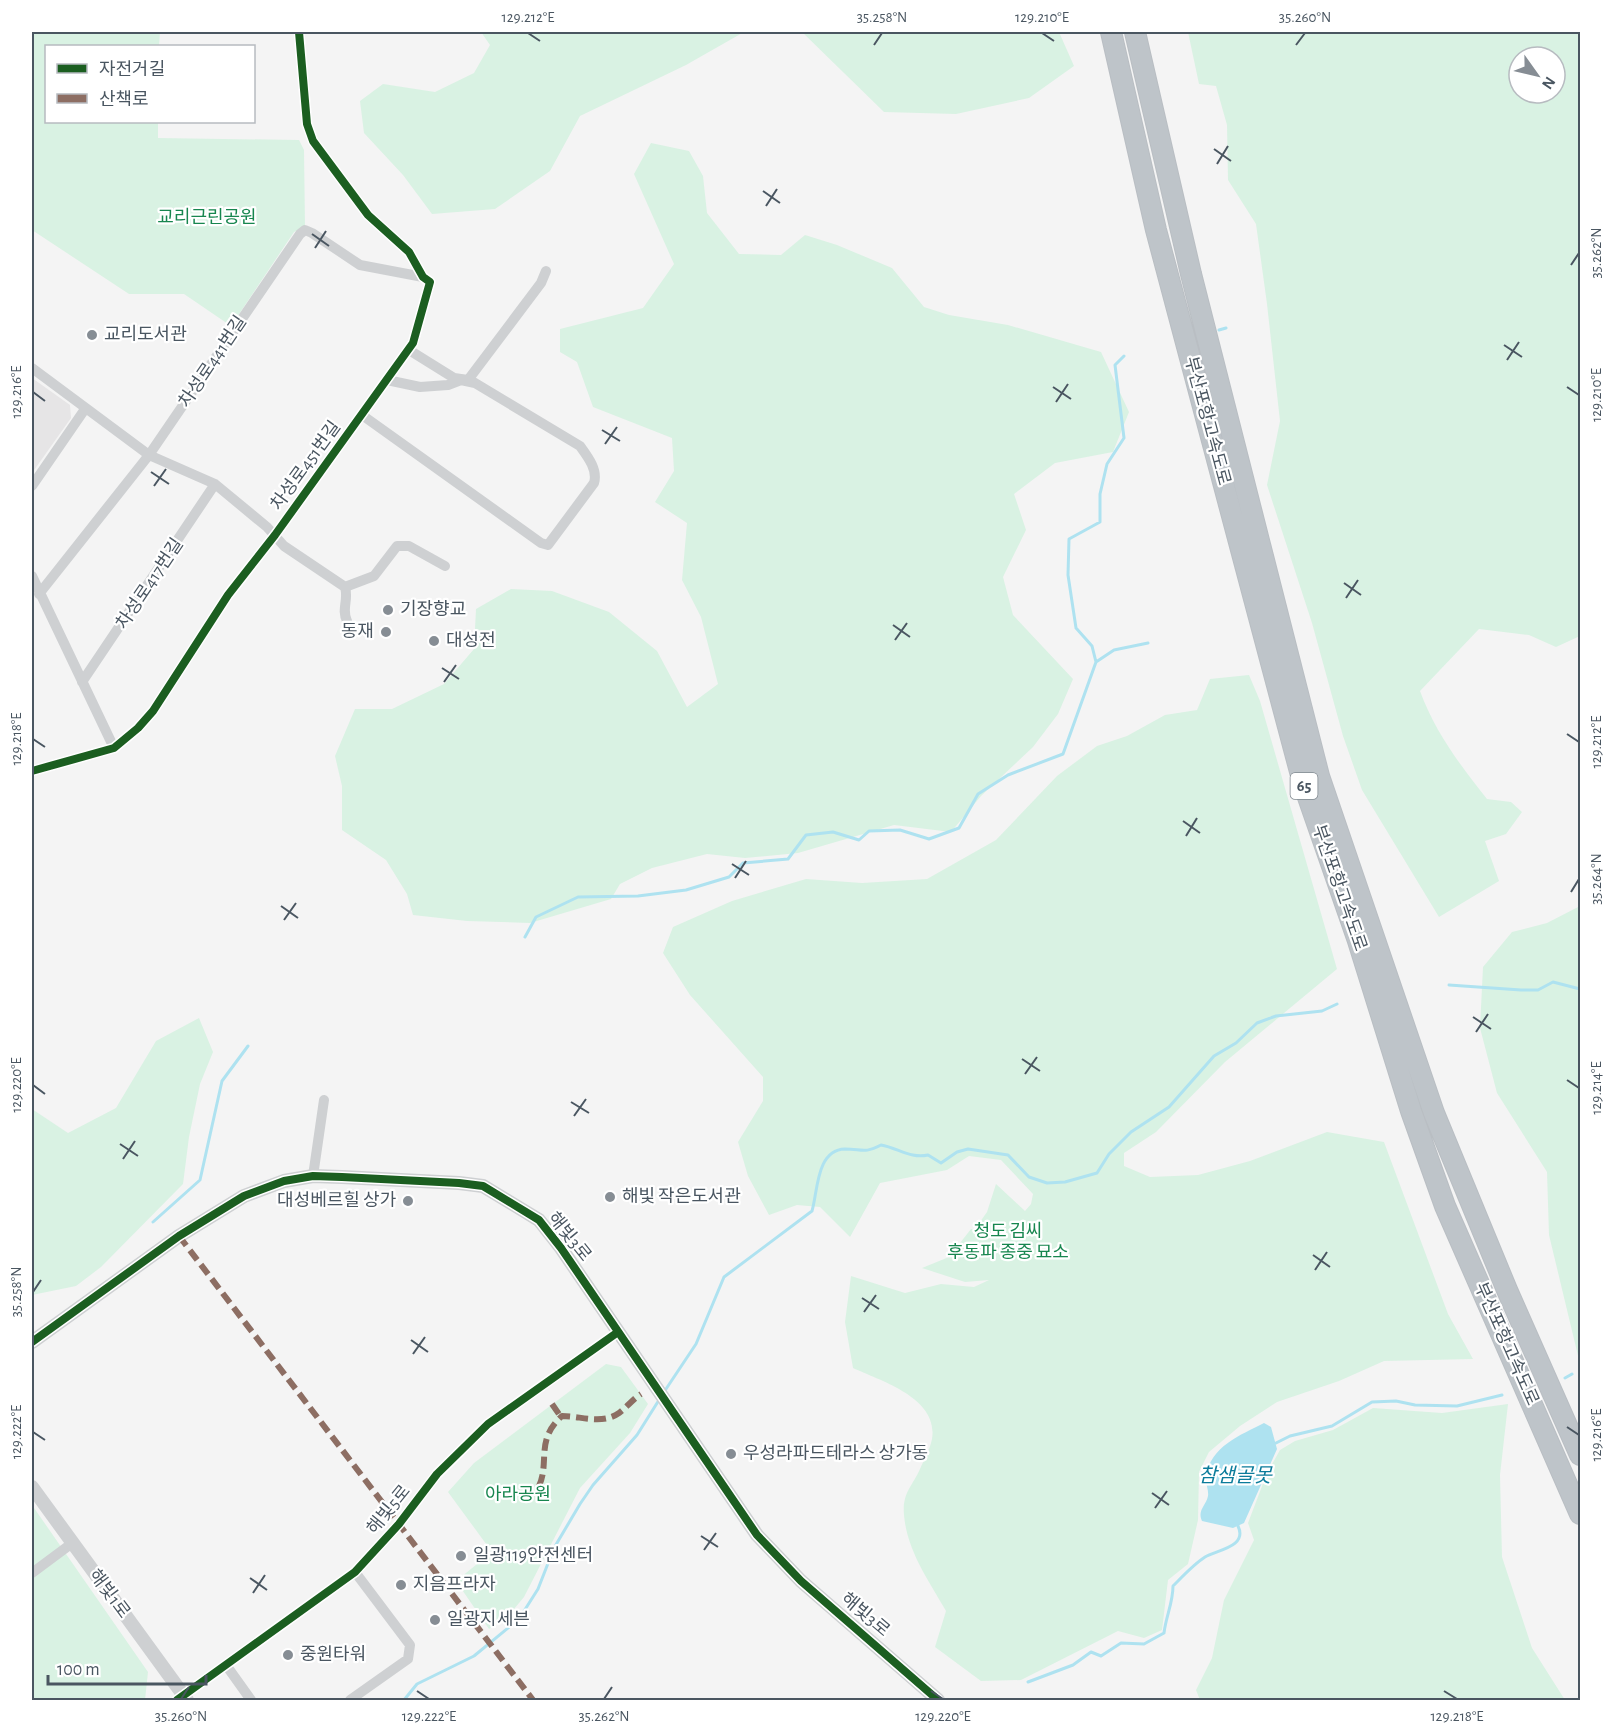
<svg xmlns="http://www.w3.org/2000/svg" width="1612" height="1732" font-family="'Alegreya Sans','Noto Sans KR',sans-serif">
<style>
.education{fill:#e6e5e6}
.green{fill:#d9f2e3;fill-rule:evenodd}
.water{fill:#aee2f0}
.lines{fill:none;stroke-linecap:round;stroke-linejoin:round}
.stream{stroke:#aee2f0;stroke-width:3}
.motorway-casing{stroke:#b9bec3;stroke-width:22}
.minor{stroke:#ced0d2;stroke-width:10}
.tertiary{stroke:#ced0d2;stroke-width:14}
.motorway{stroke:#bec4c9;stroke-width:20}
.quiet{stroke:#8d6e63;stroke-width:6;stroke-dasharray:12 6;stroke-linecap:butt}
.cycleway-casing{stroke:#fff;stroke-width:11}
.cycleway{stroke:#1b5e20;stroke-width:8}
.ticks{fill:none;stroke:#4a5661;stroke-width:2}
.poi-dot{fill:#868d94;stroke:#fff;stroke-width:2}
.labels{text-anchor:middle;dominant-baseline:central;stroke-width:4.5;stroke-linejoin:round;paint-order:stroke}
.shield{fill:#fff;stroke:#808990;stroke-width:1.5}
.shield-label{font-size:16px;font-weight:bold;fill:#4a5661}
.park-label{font-size:18px;fill:#17864f;stroke:#fff}
.poi-label{font-size:18px;fill:#4a5661;stroke:#fff;text-anchor:start}
.street-label{font-size:18px;fill:#4a5661;stroke:#fff}
.water-label{font-size:20px;font-style:italic;fill:#0c7c9b;stroke:#fff}
.neatline{fill:none;stroke:#4a5661;stroke-width:2}
.ticks-label{font-size:15px;text-anchor:middle;fill:#4a5661}
</style>
<rect width="100%" height="100%" fill="#f4f4f4"/>
<!-- education -->
<path class="education" d="M32,378l38,27 1,13 -39,55z"/>
<!-- green -->
<path class="green" d="M32,32h128l-1,14h-113v76h112v16l141,2 5,10 1,77 -11,5 -63,94 -47,-32h-55l-97,-64z
M481,32h263l-58,33 -106,51 -30,55 -55,38 -63,5 -29,-39 -39,-42 -4,-32 23,-17 52,8 39,-19 16,-28z
M802,32h257l15,34 -45,32 -73,16 -72,-2z
M1188,32h392v604l-24,11 -27,-12 -50,-6 -59,62c15,41 40,74 67,108l24,3 11,10 -16,22 -21,7 14,40 -60,36 -77,-127 -19,-54 -31,-113 -45,-138 13,-64 -13,-117 -11,-80 -28,-44 -1,-55 -11,-39 -17,-2zM1519,57h36v36h-36z
M651,143l38,8 14,25 4,37 32,41 42,1 24,-20 32,10 55,23 32,39 25,8 59,10 93,27 28,60 -16,40 -58,11 -41,31 12,36 -23,47 10,38 60,64 -15,35 -25,33 -52,49 -30,36 -57,-7 -96,28 -53,5 -38,-4 -55,14 -32,16 -9,15 -81,24 -63,-2 -54,-6 -6,-21 -21,-34 -44,-30v-44l-7,-30 20,-47h37l52,-25 30,-35 2,-40 35,-20 41,2 57,21 48,39 30,56 31,-23 -17,-67 -19,-37 5,-57 -32,-21 19,-31 -2,-33 -79,-31 -16,-45 -17,-10v-23l83,-21 31,-44 -40,-90z
M1249,675l11,26 77,268 -112,93 -69,70 -32,21v13l26,11 48,-2 52,-14 77,-29 57,10 64,172 25,45 -89,2 -45,20 -62,21 -37,24 -31,26 -10,20 -1,48 -10,44 -20,16 -6,50 -18,8 -26,-7 -97,49 -40,1 -46,-34 11,-36c-17,-30 -39,-60 -42,-96 -2,-22 8,-28 16,-46 4,-9 10,-20 12,-30 7,-41 -51,-58 -79,-71l-8,-46 6,-46 54,17 36,-9 33,3 15,-7 -24,2 -43,-14 27,-11 22,-28h4l12,-17 9,-28 29,27 6,-7 2,-10 -32,-34 -32,-4 -22,14 -67,13 -30,54 -30,-30 -23,-2 -28,10 -21,-39 -10,-34 25,-41v-24l-73,-82 -27,-42 10,-26 59,-26 74,-22 56,4 65,-4 69,-39 61,-64 40,-30 30,-10 38,-21 32,-5 13,-31z
M1580,906v458l-31,-129 -2,-63 -50,-79 -17,-65 3,-61 29,-35 35,-9z
M199,1018l14,34 -13,32 -11,53 -6,47 -82,83 -25,19 -44,9v-186l36,24 48,-25 40,-67z
M606,1364l15,3 27,37 -18,29 -50,55 -56,109 -15,18 -20,14 -33,-48 36,-29 -44,-60 26,-29z
M1508,1404l-8,71 2,82 30,91 33,52h-365l-4,-10 16,-32 12,-58 30,-60 -6,-17 19,-50 13,-23 15,-9 38,-11 40,-22 69,5z
M32,1505l116,167 -3,28h-113z"/>
<!-- water -->
<path class="water" d="M1264,1423l7,4 6,22 -33,74 -11,5 -31,-7c-5,-11 4,-15 6,-25 1,-6 -3,-13 -2,-19 4,-31 35,-42 58,-54z"/>
<g class="lines">
<!-- stream -->
<path class="stream" d="M1219,330l7,-2
M1096,662l-4,-16 -16,-18 -8,-53 1,-36 31,-17v-28l7,-30 17,-26 -9,-73 9,-9
M525,937l11,-20 42,-20 60,-1 48,-6 43,-13 14,-14 45,-4 18,-24 27,-3 26,8 10,-9 31,-1 29,9 30,-11 19,-34 30,-19 55,-21 33,-92 18,-12 34,-7
M1449,985l72,5h17l15,-8 27,7
M153,1222l47,-42 22,-99 26,-35
M1565,1378l7,-4
M664,1392l32,-48 28,-67 88,-66c6,-20 4,-61 33,-62 17,0 19,5 36,-4 17,3 30,14 47,10l13,8 16,-11 11,-3 40,6 21,22 18,6 18,-1 32,-9 12,-19 22,-22 38,-25 45,-51 22,-13 21,-20 19,-7 46,-5 15,-7
M1276,1443l14,-7 42,-10 40,-24 24,-1 19,4 42,1 45,-11
M1028,1682l45,-17 18,-13 10,4 20,-13 23,1 20,-11c2,-17 9,-30 9,-47 10,-10 21,-22 32,-29 12,-7 43,-10 33,-31
M404,1700l13,-16 57,-28 45,-37 19,-30 16,-41 26,-44 13,-19 44,-50 22,-35"/>
<defs>
<path id="motorway" d="M1111,32l45,198 147,553 55,158 53,170 34,95 135,308
M1135,32l56,242 128,502 115,337 73,177 73,165"/>
</defs>
<!-- motorway casing -->
<use href="#motorway" class="motorway-casing"/>
<!-- minor -->
<path class="minor" d="M409,350l45,28 14,2 73,-97 5,-12
M32,368l117,87 66,29 52,43 17,19 61,41
M362,415l179,128 7,2 46,-62c4,-13 -6,-26 -14,-37l-105,-63 -14,-3 -13,5 -28,2 -33,-7
M32,486l53,-77
M32,576l82,172
M345,587l29,-11 23,-30h12l36,20
M345,587c4,13 -4,22 2,34
M39,594l110,-139 151,-221 5,-4 7,3 48,32 63,12
M82,682l133,-198
M32,771l82,-23 24,-20 15,-17 75,-116 47,-60 138,-192 17,-61 -7,-5 -14,-25 -41,-37 -55,-74 -6,-17 -8,-92
M313,1176l11,-76
M32,1573l39,-29
M226,1665l25,35
M177,1700l178,-128 44,-48 38,-50 51,-50 130,-92
M350,1700l58,-41 2,-14 -55,-73"/>
<!-- tertiary -->
<path class="tertiary" d="M32,1342l147,-106 65,-40 40,-15 29,-5 29,1 117,6 24,3 56,34 22,28 196,287 44,46 137,119
M32,1487l155,213"/>
<!-- motorway -->
<use href="#motorway" class="motorway"/>
<!-- quiet -->
<path class="quiet" d="M179,1236l354,464
M552,1404l9,13
M539,1486c11,-24 -4,-46 23,-70 19,0 40,9 57,-3 8,-6 14,-14 22,-19"/>
<defs>
<path id="cycleway" d="M32,771l82,-23 24,-20 15,-17 75,-116 47,-60 138,-192 17,-61 -7,-5 -14,-25 -41,-37 -55,-74 -6,-17 -8,-92
M32,1342l147,-106 65,-40 40,-15 29,-5 29,1 117,6 24,3 56,34 22,28 196,287 44,46 137,119
M177,1700l178,-128 44,-48 38,-50 51,-50 130,-92"/>
</defs>
<!-- cycleway casing -->
<use href="#cycleway" class="cycleway-casing"/>
<!-- cycleway -->
<use href="#cycleway" class="cycleway"/>
</g>
<!-- ticks -->
<path class="ticks" d="M528,33l12,8M1042,33l12,8M874,45l8,-12M1296,45l9,-12M1214,149l17,12M1217,164l11,-18M763,191l17,12M766,206l11,-17M312,234l17,12M315,248l11,-17M1571,265l8,-12M1504,345l18,12M1507,360l12,-18M1053,387l18,12M1567,387l12,8M33,392l12,9M1056,402l12,-18M602,430l18,11M605,444l12,-17M151,472l18,12M154,486l12,-17M1344,583l17,12M1346,598l12,-18M893,625l17,12M895,640l12,-17M442,668l17,11M444,682l12,-17M1567,734l12,8M33,739l12,8M1183,821l17,12M1186,836l11,-18M732,864l17,11M735,878l11,-17M1571,892l8,-13M281,906l17,12M284,920l12,-17M1473,1017l18,12M1476,1032l12,-18M1022,1059l18,12M1025,1074l12,-17M1567,1080l12,8M33,1085l12,9M571,1102l18,11M574,1116l12,-17M120,1144l18,12M123,1159l12,-18M1313,1255l17,12M1315,1270l12,-18M33,1292l8,-12M862,1298l17,11M864,1312l12,-17M411,1340l17,12M413,1354l12,-17M1567,1427l12,8M33,1432l12,8M1152,1493l17,12M1155,1508l12,-17M701,1536l17,11M704,1550l12,-17M250,1578l17,12M253,1593l12,-18M417,1691l12,8M931,1691l12,8M1444,1691l13,8M181,1699l8,-12M604,1699l8,-12"/>
<!-- markers -->
<g class="poi-dot">
<circle cx="92" cy="335" r="6"/>
<circle cx="388" cy="610" r="6"/>
<circle cx="386" cy="632" r="6"/>
<circle cx="434" cy="641" r="6"/>
<circle cx="610" cy="1197" r="6"/>
<circle cx="408" cy="1201" r="6"/>
<circle cx="731" cy="1454" r="6"/>
<circle cx="461" cy="1556" r="6"/>
<circle cx="401" cy="1585" r="6"/>
<circle cx="435" cy="1620" r="6"/>
<circle cx="288" cy="1655" r="6"/>
</g>
<g class="labels">
<!-- shield labels -->
<rect class="shield" x="1290.5" y="773" width="27" height="26" rx="4.5"/>
<g class="shield-label">
<text x="1304" y="786">65</text>
</g>
<!-- park labels -->
<g class="park-label">
<text x="207" y="218">교리근린공원</text>
<text x="1008" y="1232">청도 김씨<tspan x="1008" dy="21">후동파 종중 묘소</tspan></text>
<text x="518" y="1495">아라공원</text>
</g>
<!-- poi labels -->
<g class="poi-label">
<text x="104" y="335">교리도서관</text>
<text x="400" y="610">기장향교</text>
<text x="374" y="632" text-anchor="end">동재</text>
<text x="446" y="641">대성전</text>
<text x="622" y="1197">해빛 작은도서관</text>
<text x="396" y="1201" text-anchor="end">대성베르힐 상가</text>
<text x="743" y="1454">우성라파드테라스 상가동</text>
<text x="473" y="1556">일광119안전센터</text>
<text x="413" y="1585">지음프라자</text>
<text x="447" y="1620">일광지세븐</text>
<text x="300" y="1655">중원타워</text>
</g>
<!-- street labels -->
<g class="street-label">
<text transform="translate(213 362) rotate(-56)">차성로441번길</text>
<text transform="translate(1207 421) rotate(75)">부산포항고속도로</text>
<text transform="translate(306 466) rotate(-54)">차성로451번길</text>
<text transform="translate(150 584) rotate(-56)">차성로417번길</text>
<text transform="translate(1339 888) rotate(71)">부산포항고속도로</text>
<text transform="translate(569 1237) rotate(51)">해빛3로</text>
<text transform="translate(1506 1344) rotate(66)">부산포항고속도로</text>
<text transform="translate(389 1510) rotate(-51)">해빛5로</text>
<text transform="translate(109 1594) rotate(53)">해빛1로</text>
<text transform="translate(865 1615) rotate(40)">해빛3로</text>
</g>
<!-- water labels -->
<g class="water-label">
<text x="1235" y="1476">참샘골못</text>
</g>
</g>
<!-- border -->
<rect width="1612" height="1732" fill="none" stroke="#ffffff" stroke-width="66"/>
<!-- legend -->
<rect x="45" y="45" width="210" height="78" fill="#ffffff" stroke="#b7bbc0" stroke-width="1.5"/>
<rect x="57" y="64" width="30" height="9" fill="#1b5e20" stroke="#b7bbc0" stroke-width="1.5"/>
<text x="99" y="75" font-size="18" fill="#4a5661">자전거길</text>
<rect x="57" y="94" width="30" height="9" fill="#8d6e63" stroke="#b7bbc0" stroke-width="1.5"/>
<text x="99" y="105" font-size="18" fill="#4a5661">산책로</text>
<!-- north arrow -->
<g transform="translate(1537 75) rotate(124)"><circle r="28" fill="#ffffff" stroke="#b7bbc0" stroke-width="1.5"/>
<path d="M0-4.5L10 22L0 15L-10 22Z" fill="#868d94"/>
<text y="-9" font-size="16" font-weight="bold" text-anchor="middle" fill="#4a5661">N</text>
</g>
<!-- scale -->
<path d="M48 1675v9h158v-9" fill="none" stroke="#4a5661" stroke-width="3"/>
<text x="57" y="1675" font-size="18" fill="#4a5661" stroke="#ffffff" stroke-width="4.5" paint-order="stroke">100 m</text>
<rect x="33" y="33" width="1546" height="1666" class="neatline"/>
<g class="ticks-label">
<text x="528" y="22">129.212°E</text>
<text x="882" y="22">35.258°N</text>
<text x="1042" y="22">129.210°E</text>
<text x="1305" y="22">35.260°N</text>
<text transform="translate(1596 253) rotate(-90)" y="5">35.262°N</text>
<text transform="translate(16 392) rotate(-90)" y="5">129.216°E</text>
<text transform="translate(1596 395) rotate(-90)" y="5">129.210°E</text>
<text transform="translate(16 739) rotate(-90)" y="5">129.218°E</text>
<text transform="translate(1596 742) rotate(-90)" y="5">129.212°E</text>
<text transform="translate(1596 879) rotate(-90)" y="5">35.264°N</text>
<text transform="translate(16 1085) rotate(-90)" y="5">129.220°E</text>
<text transform="translate(1596 1088) rotate(-90)" y="5">129.214°E</text>
<text transform="translate(16 1292) rotate(-90)" y="5">35.258°N</text>
<text transform="translate(16 1432) rotate(-90)" y="5">129.222°E</text>
<text transform="translate(1596 1435) rotate(-90)" y="5">129.216°E</text>
<text x="181" y="1721">35.260°N</text>
<text x="429" y="1721">129.222°E</text>
<text x="604" y="1721">35.262°N</text>
<text x="943" y="1721">129.220°E</text>
<text x="1457" y="1721">129.218°E</text>
</g>
</svg>
